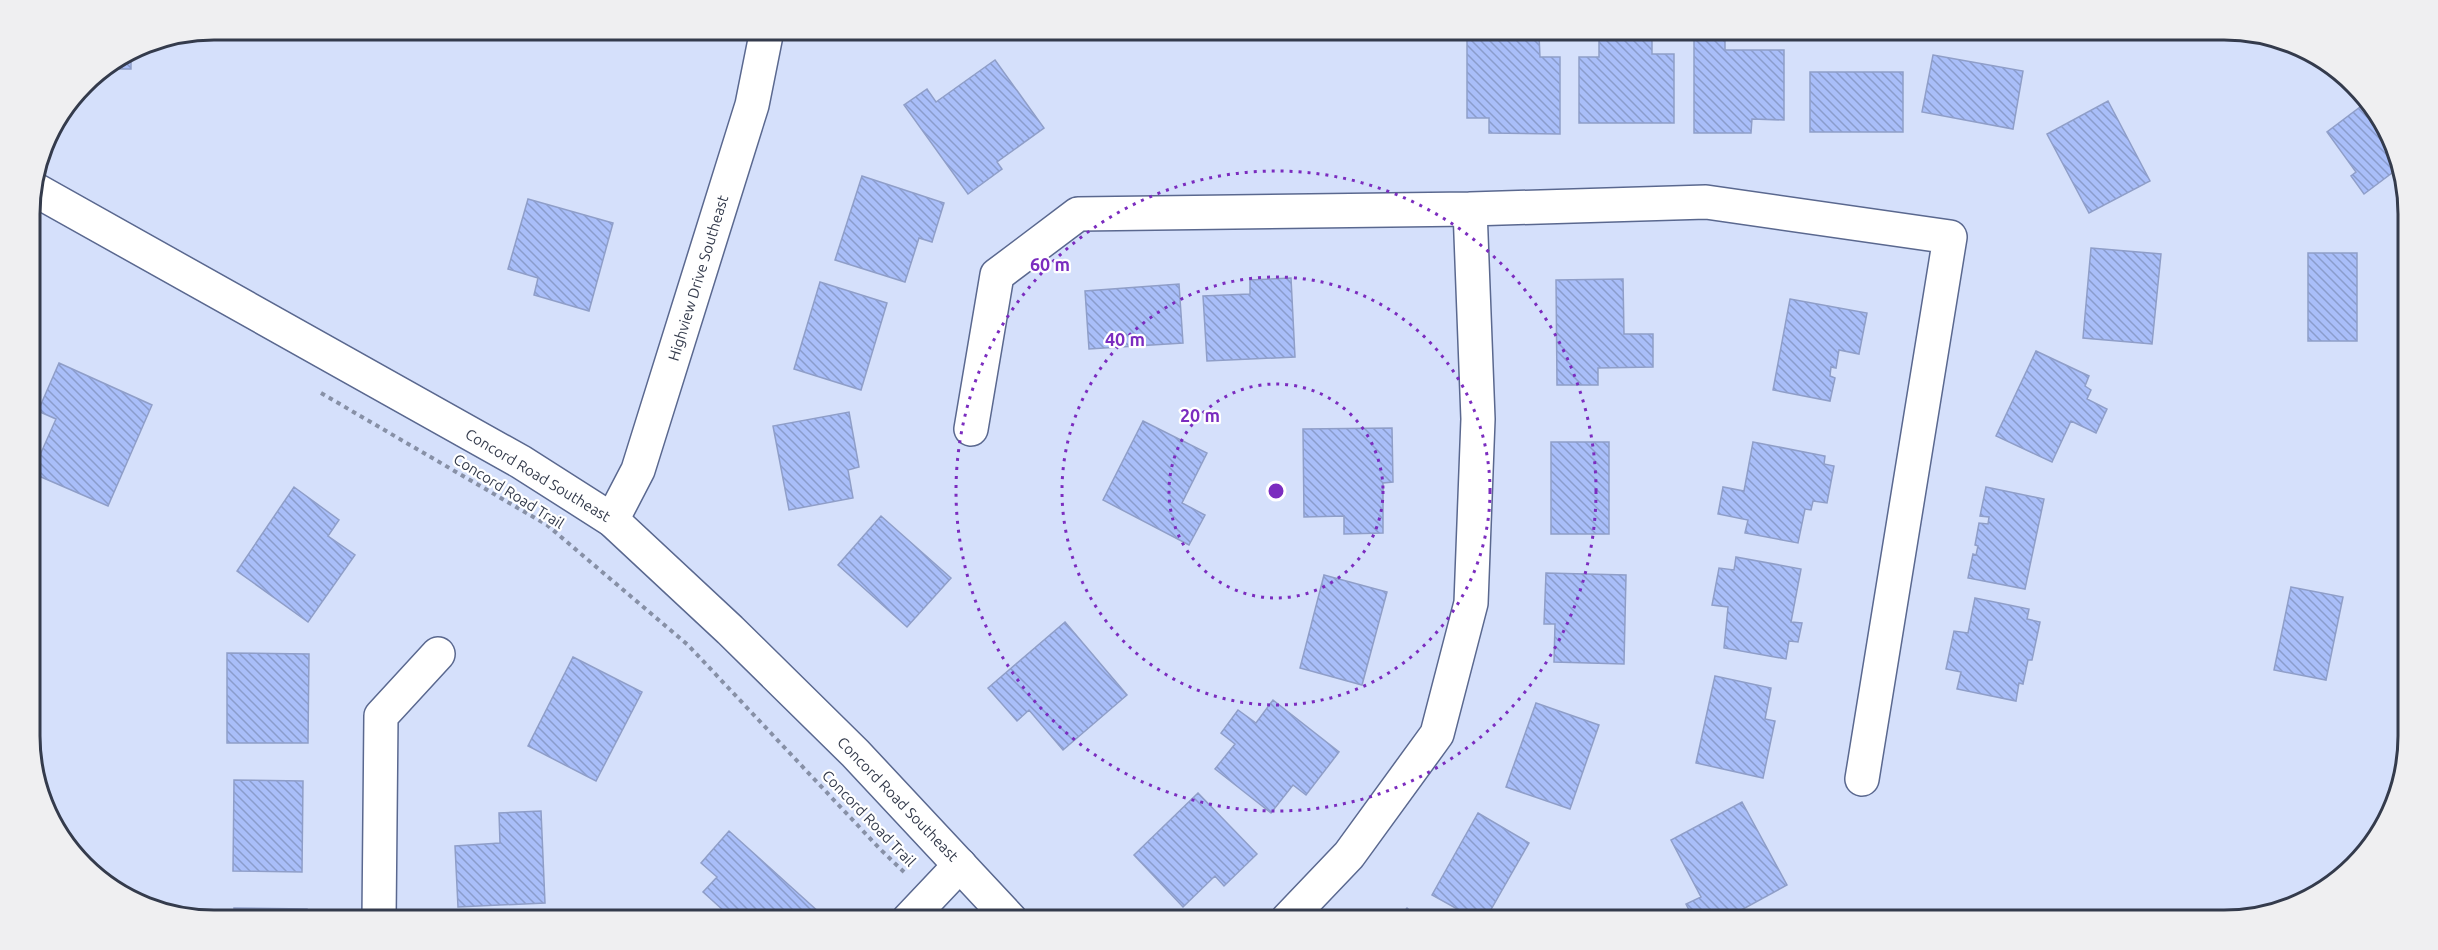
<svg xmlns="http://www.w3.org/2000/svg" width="2438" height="950" font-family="Ubuntu,sans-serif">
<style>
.building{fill:url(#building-back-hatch);stroke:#8f9ec8;stroke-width:1.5}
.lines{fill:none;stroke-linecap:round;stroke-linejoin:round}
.minor-casing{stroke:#5a688f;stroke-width:36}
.tertiary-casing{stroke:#5a688f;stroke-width:36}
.path{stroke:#8790a6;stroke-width:4;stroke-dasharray:4.5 4.5;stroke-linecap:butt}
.minor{stroke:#fff;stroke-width:33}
.tertiary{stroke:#fff;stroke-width:33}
.ring{fill:none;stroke:#7b2cbf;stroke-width:3;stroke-dasharray:3 6}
.labels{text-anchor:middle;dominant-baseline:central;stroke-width:4.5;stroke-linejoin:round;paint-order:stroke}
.street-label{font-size:15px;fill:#343b4c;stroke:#fff}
.rim{fill:none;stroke:#343b4c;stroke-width:3}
.centre{fill:#7b2cbf;stroke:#fff;stroke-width:3}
.ring-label{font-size:18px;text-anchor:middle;font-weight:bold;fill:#7b2cbf;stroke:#fff;stroke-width:4.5;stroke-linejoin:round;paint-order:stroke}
</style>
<defs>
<pattern id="building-back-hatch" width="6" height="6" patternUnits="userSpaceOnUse" patternTransform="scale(1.5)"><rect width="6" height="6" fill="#a9bef9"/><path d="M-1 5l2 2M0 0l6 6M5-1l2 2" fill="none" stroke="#8a9ccc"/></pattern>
</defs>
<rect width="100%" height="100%" fill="#d5e0fb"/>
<!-- building -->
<path class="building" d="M1467,35l72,1 1,21h20v77l-71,-1v-15h-22z
M1694,35h31v15h59v70l-32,-1 -1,14h-57z
M1652,38v16h22v69h-95v-66h20v-18z
M131,52v17h-28z
M1933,55l90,16 -10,58 -91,-17z
M995,60l49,68 -47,34 5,7 -34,25 -64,-89 23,-16 9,13z
M1810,72h93v60h-93z
M2108,101l42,80 -61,32 -42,-79z
M2368,101l26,42 6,24 -36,27 -13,-18 5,-4 -29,-40z
M862,176l82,27 -12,39 -13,-4 -14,44 -70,-22z
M528,199l85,24 -24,88 -55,-16 4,-17 -30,-9z
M2091,248l70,6 -9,90 -69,-6z
M2308,253h49v88h-49z
M1291,278l4,79 -88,4 -4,-65 47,-2v-14z
M1623,279l1,55h29v33l-55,1v17h-41l-1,-105z
M820,282l67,21 -26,87 -67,-21z
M1179,284l4,59 -94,6 -4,-58z
M1790,299l77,14 -8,41 -20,-4 -3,18 -5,-1 -1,9 5,2 -5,23 -57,-11z
M2036,351l53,25 -4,10 6,4 -4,9 20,10 -11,24 -25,-12 -19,41 -56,-26z
M59,363l93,42 -44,101 -76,-33 24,-54 -18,-8z
M849,412l10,55 -11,3 5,28 -64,12 -16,-84z
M1143,421l64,32 -25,50 23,12 -16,30 -86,-45z
M1392,428l1,54 -10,1v50l-39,1v-18l-40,1 -1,-88z
M1551,442h58v92h-58z
M1753,442l72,14 -1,8 10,2 -7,37 -14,-2 -2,9 -6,-1 -7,34 -53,-10 3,-13 -30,-6 5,-27 21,4z
M294,487l45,33 -11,16 27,19 -47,67 -71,-51z
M1986,487l58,12 -19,90 -57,-11 5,-24 3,1 2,-9 -3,-1 4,-22 9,1 1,-7 -9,-1z
M881,516l70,62 -44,49 -69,-62z
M1736,557l65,12 -10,53 11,1 -4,19 -9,-1 -3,18 -62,-11 4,-41 -16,-2 7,-37 15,2z
M1546,573l80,2 -2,89 -70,-2 1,-38h-11z
M1324,575l63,17 -25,93 -62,-17z
M2291,587l52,10 -17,83 -52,-10z
M1975,598l54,11 -2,10 13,3 -8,38h-4l-5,24 -4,-1 -3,18 -59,-12 4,-17 -15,-3 8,-38 14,2z
M1065,622l62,73 -64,55 -34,-40 -12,11 -29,-33z
M227,653l82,1 -1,89h-81z
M573,657l69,35 -46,89 -68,-35z
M1715,676l56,12 -6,31 10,2 -12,57 -67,-15z
M1273,700l66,52 -33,43 -13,-10 -22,28 -56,-44 20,-25 -14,-11 17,-23 18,13z
M1536,703l63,22 -29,84 -64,-22z
M234,780l69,1 -1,91 -69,-1z
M1198,793l59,61 -33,32 -9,-10 -32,31 -49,-52z
M1742,802l45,83 -64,35h-29l-8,-16 15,-7 -30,-57z
M541,811l4,92 -87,4 -3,-61 45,-3 -1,-30z
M1478,813l51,30 -44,77h-8l-45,-25z
M729,831l91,82 -6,7h-80l-31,-28 14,-15 -16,-14z
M234,908l73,1 -1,11h-72z
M1407,908l14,12h-24z
M2206,912l63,1 -34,7h-29z"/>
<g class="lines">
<defs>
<path id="minor" d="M971,429l26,-154 81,-61 392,-5 236,-7 244,35 -88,542
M612,520l26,-50 114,-365 15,-75
M379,920l2,-204 57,-62
M908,920l52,-55
M1287,920l62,-65 88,-121 34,-131 7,-184 -8,-210"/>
<path id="tertiary" d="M34,189l487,273 91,58 118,110 125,123 156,167"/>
</defs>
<!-- minor casing -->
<use href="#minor" class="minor-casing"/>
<!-- tertiary casing -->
<use href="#tertiary" class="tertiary-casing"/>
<!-- path -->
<path class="path" d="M321,393l226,132 141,120 192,204 24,23"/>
<!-- minor -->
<use href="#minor" class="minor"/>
<!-- tertiary -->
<use href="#tertiary" class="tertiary"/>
</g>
<!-- distance rings -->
<g class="ring">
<circle cx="1276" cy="491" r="107"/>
<circle cx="1276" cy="491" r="214"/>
<circle cx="1276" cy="491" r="320"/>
</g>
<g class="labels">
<!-- street labels -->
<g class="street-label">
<text transform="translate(698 278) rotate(-73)">Highview Drive Southeast</text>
<text transform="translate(538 475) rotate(31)">Concord Road Southeast</text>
<text transform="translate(509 491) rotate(32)">Concord Road Trail</text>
<text transform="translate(898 799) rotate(46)">Concord Road Southeast</text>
<text transform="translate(869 818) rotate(46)">Concord Road Trail</text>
</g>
</g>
<!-- crop -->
<path d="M0 0H2438V950H0ZM214 40H2224A174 174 0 0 1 2398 214V736A174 174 0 0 1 2224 910H214A174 174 0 0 1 40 736V214A174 174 0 0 1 214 40Z" fill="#efeff1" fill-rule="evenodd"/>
<path class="rim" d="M214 40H2224A174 174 0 0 1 2398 214V736A174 174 0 0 1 2224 910H214A174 174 0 0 1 40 736V214A174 174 0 0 1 214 40Z"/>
<circle cx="1276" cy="491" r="9" class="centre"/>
<g class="ring-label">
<text x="1050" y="271">60 m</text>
<text x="1125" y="346">40 m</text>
<text x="1200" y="422">20 m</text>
</g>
</svg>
